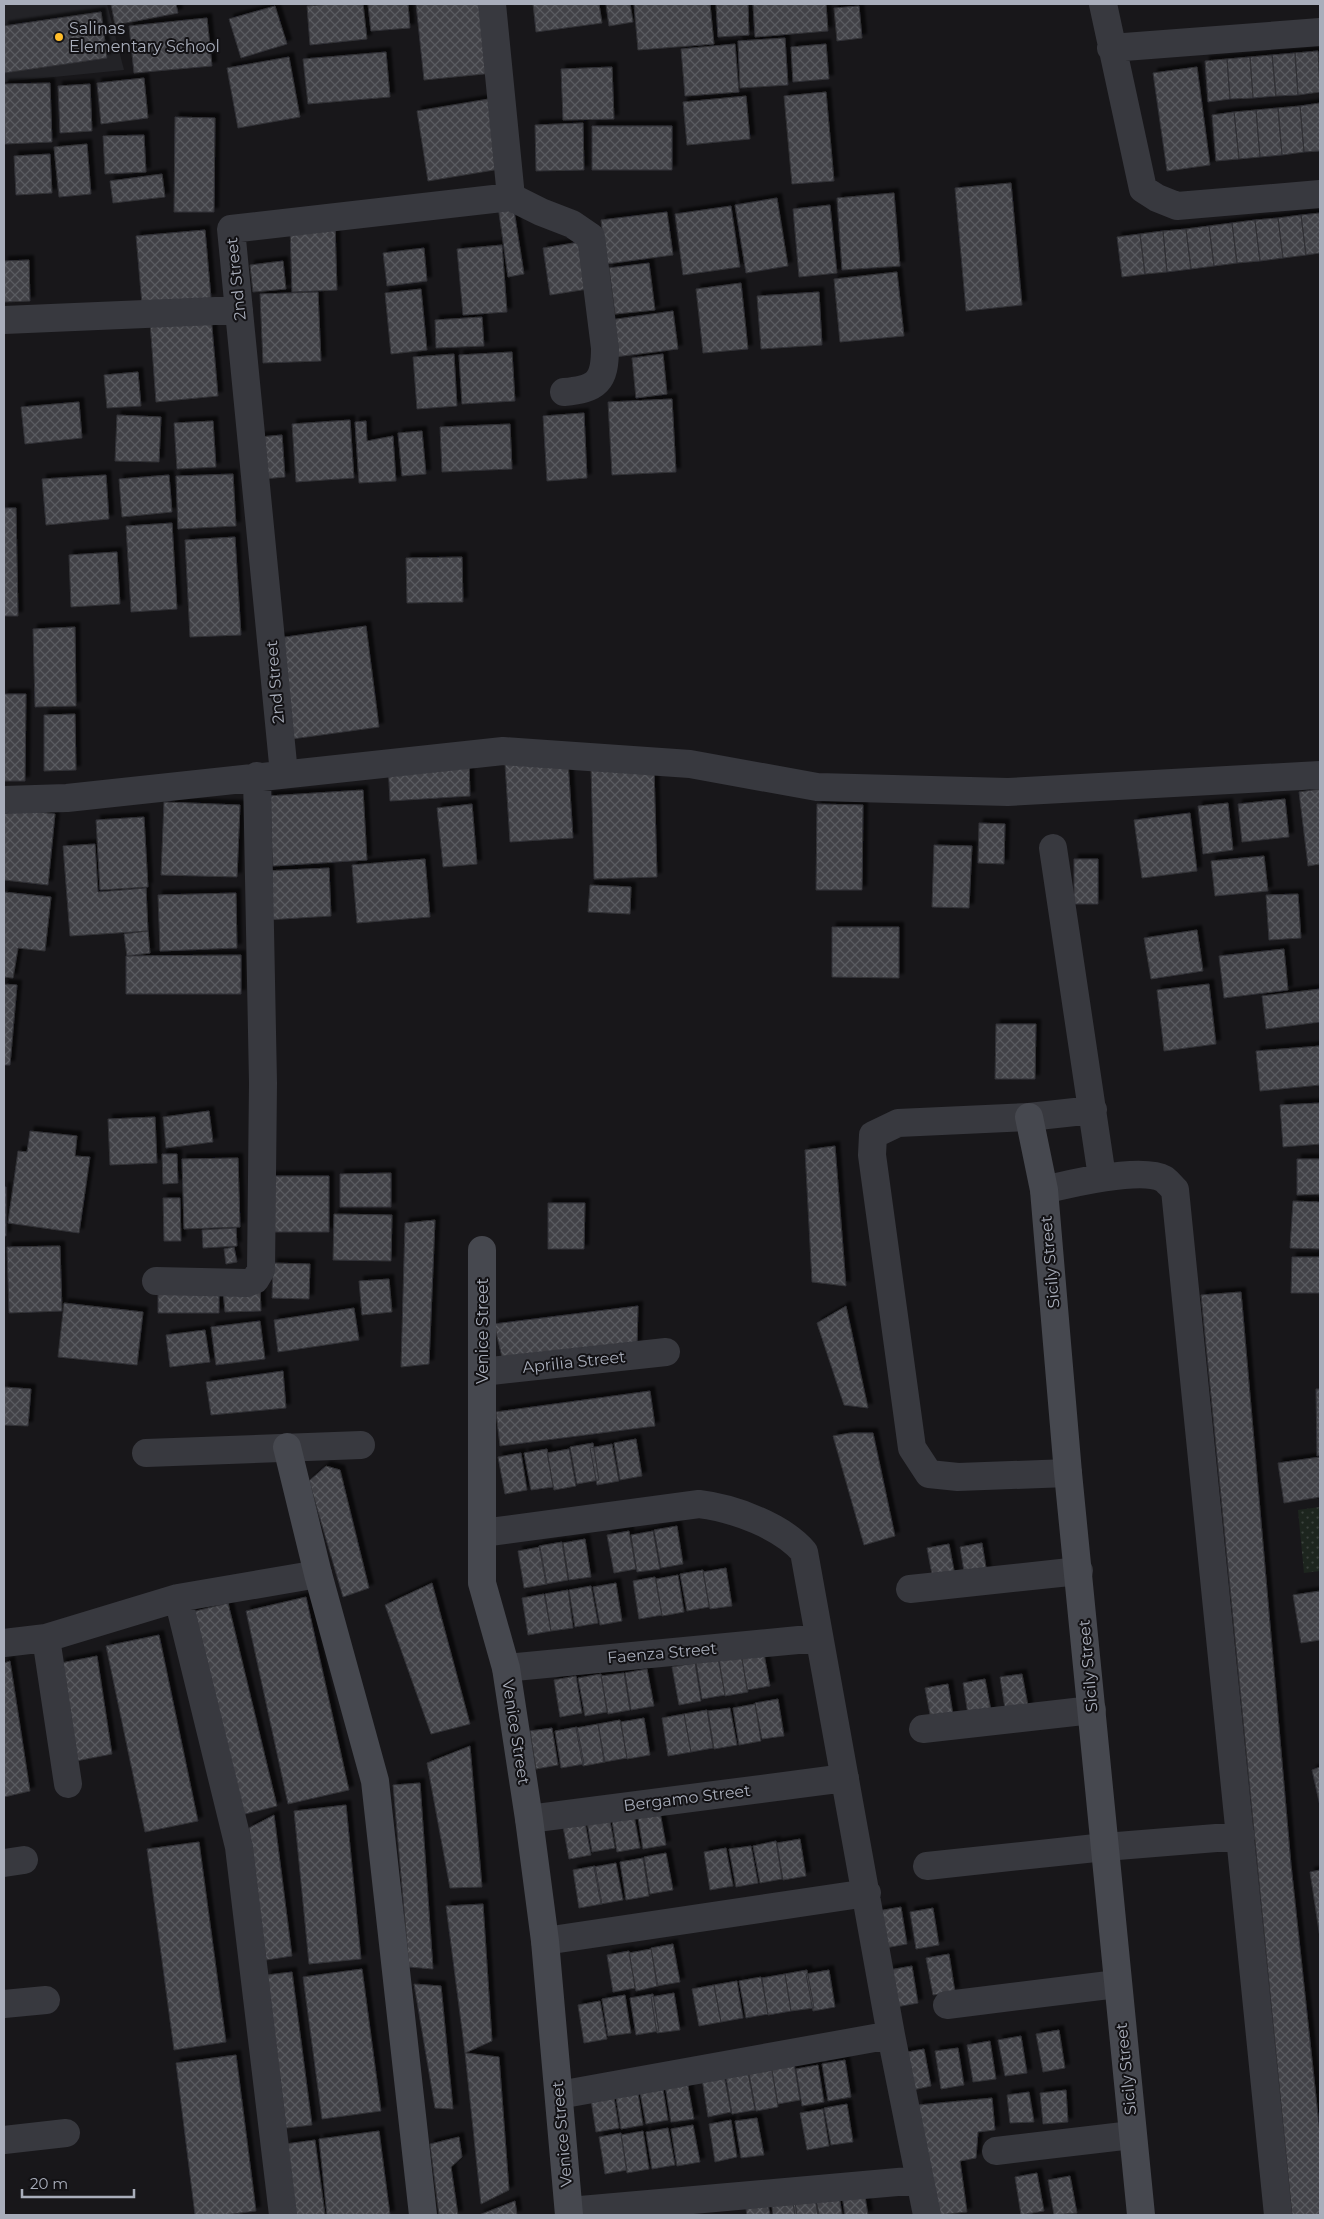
<svg xmlns="http://www.w3.org/2000/svg" width="1324" height="2219" font-family="Montserrat,sans-serif">
<style>
.built{fill:#232327}
.grass{fill:url(#grass-dots)}
.building{fill:url(#building-cross-hatch);stroke:#313136;filter:url(#shadow)}
.lines{fill:none;stroke-linecap:round;stroke-linejoin:round}
.street{stroke:#38393f;stroke-width:28}
.secondary{stroke:#46484f;stroke-width:28}
.poi-dot{fill:#ffbd2a;stroke:#131215;stroke-width:2}
.labels{text-anchor:middle;dominant-baseline:central;stroke-width:4;stroke-linejoin:round;paint-order:stroke}
.poi-label{font-size:16px;fill:#a9aebb;stroke:#131215;text-anchor:start}
.street-label{font-size:16px;fill:#a9aebb;stroke:#131215}
</style>
<defs>
<pattern id="grass-dots" width="8" height="8" patternUnits="userSpaceOnUse" patternTransform="scale(1.25)"><rect width="8" height="8" fill="#1d251e"/><path d="M2 2h.1M6 6h.1" fill="none" stroke="#3b423d" stroke-width="1.8" stroke-linecap="round"/></pattern>
<pattern id="building-cross-hatch" width="8" height="8" patternUnits="userSpaceOnUse" patternTransform="scale(1.25)"><rect width="8" height="8" fill="#424247"/><path d="M0 0l8 8M0 8l8-8" fill="none" stroke="#5a5b60"/></pattern>
<filter id="shadow"><feDropShadow dx="4.5" dy="-4.5" stdDeviation="1" flood-color="#0009"/></filter>
</defs>
<rect width="100%" height="100%" fill="#18171a"/>
<!-- built -->
<path class="built" d="M4,4h103l17,66 -120,12z"/>
<!-- grass -->
<path class="grass" d="M1320,1507v64l-16,2 -6,-63z"/>
<!-- building -->
<path class="building" d="M111,4h65l2,9 -63,12z
M333,4h30l4,35 -57,6 -3,-39z
M368,4h40l2,24 -39,3z
M416,4h71l7,69 -70,7z
M533,4h66l3,19 -66,9z
M606,4h24l3,18 -24,4z
M634,4h76l4,40 -76,6z
M716,4h32l1,31 -31,2z
M753,4h73l2,27 -73,6z
M275,6l12,38 -46,14 -12,-39z
M859,6l3,32 -25,3 -3,-33z
M101,12l6,46 -103,15v-47z
M207,18l5,48 -78,7 -5,-47z
M785,38l3,47 -48,3 -2,-47z
M735,44l4,48 -54,4 -4,-47z
M826,44l3,35 -36,3 -2,-35z
M1318,51l2,41 -22,3 -3,-42z
M386,52l4,45 -82,7 -5,-45z
M1295,53l3,42 -22,1 -4,-41z
M1272,55l4,41 -23,2 -3,-41z
M289,57l11,60 -62,11 -11,-60z
M1250,57l3,41 -23,1 -3,-40z
M1227,59l3,40 -22,3 -3,-41z
M612,67l2,52 -51,1 -2,-51z
M1197,67l13,98 -43,6 -14,-98z
M144,78l4,40 -47,6 -4,-41z
M50,83l2,59 -47,2 -1,-60z
M90,84l2,47 -32,2 -2,-47z
M826,92l8,89 -42,3 -8,-88z
M746,96l4,43 -63,6 -4,-43z
M489,99l11,70 -72,12 -11,-70z
M1320,103v48l-16,1 -4,-46z
M1300,106l4,46 -22,3 -4,-47z
M1278,108l4,47 -22,2 -4,-47z
M1256,110l4,47 -21,2 -5,-47z
M1234,112l5,47 -23,2 -4,-46z
M175,117l40,1 -1,94h-40z
M583,123l1,47 -48,1 -1,-46z
M592,126h80v44h-80z
M144,135l2,37 -41,2 -2,-38z
M87,144l4,50 -32,3 -5,-50z
M50,154l2,39 -36,2 -2,-39z
M162,174l3,23 -52,6 -3,-22z
M1011,183l11,122 -56,6 -11,-123z
M894,193l6,73 -58,4 -5,-72z
M777,198l11,68 -42,7 -11,-68z
M513,204l11,70 -16,3 -10,-71z
M830,205l7,68 -38,4 -6,-68z
M731,206l9,61 -57,8 -8,-61z
M667,212l6,43 -67,9 -5,-44z
M1320,213v40l-14,2 -5,-40z
M1301,215l5,40 -23,3 -5,-40z
M1278,218l5,40 -23,3 -5,-41z
M1255,220l5,41 -23,2 -5,-40z
M1232,223l5,40 -23,3 -5,-40z
M335,224l2,66 -45,2 -2,-66z
M1209,226l5,40 -23,3 -5,-40z
M1186,229l5,40 -24,3 -4,-41z
M205,230l6,68 -69,6 -6,-68z
M1163,231l4,41 -22,2 -5,-40z
M1140,234l5,40 -23,3 -5,-40z
M580,242l8,47 -38,6 -7,-47z
M502,245l5,67 -44,3 -6,-66z
M424,248l3,33 -40,5 -4,-33z
M29,260l1,41 -26,1v-41z
M283,261l3,28 -33,3 -3,-27z
M649,263l6,47 -40,4 -6,-46z
M897,272l7,64 -64,6 -6,-63z
M741,283l7,66 -45,4 -7,-64z
M421,289l6,61 -36,4 -6,-61z
M318,292l3,69 -58,2 -3,-69z
M819,292l3,53 -61,4 -4,-53z
M673,311l5,38 -63,8 -5,-37z
M211,316l7,80 -62,6 -6,-80z
M482,317l2,29 -48,2 -1,-28z
M512,352l3,49 -53,3 -3,-49z
M454,354l3,52 -40,3 -4,-52z
M663,354l4,40 -31,4 -4,-40z
M138,372l3,34 -34,2 -3,-33z
M672,399l4,73 -64,3 -4,-73z
M79,402l3,36 -57,6 -4,-37z
M584,413l3,65 -40,3 -4,-65z
M117,415l44,2 -2,45 -44,-1z
M350,420l4,58 -58,4 -4,-58z
M213,421l3,46 -39,2 -3,-46z
M366,421l1,20 26,-5 3,45 -37,2 -4,-61z
M510,424l2,45 -70,3 -2,-45z
M422,431l4,43 -24,2 -4,-43z
M282,435l3,42 -22,2 -4,-42z
M233,474l3,52 -58,3 -2,-53z
M106,475l3,44 -63,6 -4,-46z
M169,475l3,37 -50,5 -3,-38z
M4,508h12l2,108h-14z
M172,523l5,86 -46,3 -5,-86z
M235,537l6,98 -51,2 -5,-97z
M117,552l3,52 -49,3 -2,-52z
M462,557l1,45 -56,1 -1,-45z
M366,626l13,101 -87,12 -14,-101z
M75,627l1,79 -41,1 -2,-78z
M4,694h22l-1,87h-21z
M75,714l1,56 -32,1v-56z
M469,760l1,36 -80,5 -2,-37z
M568,761l5,77 -63,4 -5,-78z
M654,766l3,111 -63,2 -3,-111z
M1320,789v75l-12,2 -9,-74z
M363,790l4,70 -94,6 -5,-70z
M1285,799l4,38 -47,5 -4,-38z
M164,802l76,3 -3,72 -76,-2z
M1228,803l5,47 -30,4 -5,-48z
M472,804l5,60 -34,3 -6,-59z
M817,804l46,1 -1,85h-46z
M4,808l51,6 -7,71 -44,-5z
M1190,813l7,58 -55,7 -8,-58z
M144,817l4,70 -48,3 -4,-70z
M979,823l26,1 -1,40 -26,-1z
M95,844l3,48 48,-4 2,43 -78,5 -7,-90z
M934,845l38,1 -3,62 -37,-1z
M1264,856l4,35 -53,5 -4,-35z
M425,859l5,58 -73,6 -5,-58z
M1074,859h24v45h-24z
M329,868l2,48 -65,4 -3,-49z
M590,885l41,2 -1,27 -42,-2z
M4,892l47,5 -6,54 -27,-3 -5,30 -9,-1z
M236,893l1,55 -77,3 -2,-56z
M1298,894l3,44 -32,2 -3,-45z
M832,927h67v51l-67,-1z
M1197,930l6,41 -52,8 -7,-41z
M148,931l2,22 -23,3 -3,-22z
M1284,949l4,41 -64,8 -5,-42z
M241,955v39h-115v-38z
M4,984l13,1 -7,80h-6z
M1209,984l7,60 -52,7 -7,-61z
M1320,989v33l-54,7 -4,-33z
M996,1024h40l-1,55h-40z
M1320,1046v39l-60,6 -4,-40z
M1320,1103v41l-37,3 -3,-42z
M209,1111l4,31 -47,6 -3,-31z
M155,1117l2,46 -47,2 -2,-46z
M30,1131l47,5 -2,20 15,1 -11,76 -71,-10 10,-72 9,1z
M835,1146l11,140 -34,-4 -7,-132z
M162,1154h15l1,29 -15,1z
M238,1158l2,69 -56,2 -2,-70z
M1297,1159h23v35l-23,1z
M391,1173v34h-51v-33z
M265,1176h64v56h-64z
M4,1187h2v49h-2z
M163,1198h17l1,43h-17z
M1293,1201l27,1v47l-30,-1z
M548,1203h37l-1,46h-36z
M334,1214l58,1 -1,46 -58,-1z
M435,1220l-6,144 -28,3 4,-144z
M236,1228l1,18 -34,2 -1,-18z
M60,1246l2,65 -53,2 -2,-66z
M234,1247l3,15 -11,2 -2,-15z
M1292,1257h28v36h-29z
M273,1263l37,1 -1,35 -37,-1z
M389,1279l3,33 -30,3 -3,-34z
M158,1288h61v25h-61z
M260,1288l1,23 -36,1 -2,-23z
M1241,1292l50,573 29,269v81h-28l-91,-920z
M64,1303l79,9 -6,53 -79,-8z
M638,1306l-1,39 -135,12 -8,-33z
M846,1306l22,102 -24,-3 -27,-82z
M354,1308l5,32 -81,12 -4,-32z
M260,1321l5,38 -49,6 -5,-38z
M205,1330l5,32 -40,5 -4,-32z
M283,1371l3,37 -75,7 -5,-33z
M4,1387l27,2 -3,37 -24,-1z
M1316,1389h4v66l-3,1z
M650,1391l5,35 -155,20 -4,-34z
M851,1433h22l22,103 -31,9 -31,-109z
M636,1439l6,37 -22,4 -6,-37z
M593,1443l6,37 -22,4 -7,-37z
M612,1444l7,37 -22,4 -7,-37z
M547,1449l6,38 -22,3 -7,-37z
M569,1449l7,37 -22,4 -7,-37z
M521,1453l6,37 -22,4 -7,-37z
M1320,1457v40l-36,6 -6,-40z
M326,1466l14,4 29,118 -26,9 -34,-116z
M677,1526l6,38 -22,4 -7,-38z
M629,1531l7,38 -22,4 -7,-38z
M653,1531l7,38 -23,3 -6,-37z
M585,1539l6,38 -22,3 -6,-37z
M562,1542l6,38 -22,4 -7,-38z
M982,1543l6,37 -22,4 -6,-37z
M949,1544l7,37 -22,4 -7,-37z
M540,1547l7,37 -23,4 -6,-37z
M726,1568l6,38 -22,3 -7,-37z
M703,1570l6,37 -22,4 -7,-37z
M678,1575l6,37 -22,4 -6,-37z
M655,1577l7,38 -23,4 -6,-38z
M432,1583l38,141 -39,10 -46,-129z
M616,1583l6,38 -22,4 -7,-38z
M591,1586l7,37 -23,4 -6,-37z
M568,1590l5,38 -22,3 -6,-37z
M1320,1591v49l-19,3 -8,-48z
M544,1594l7,37 -23,4 -6,-37z
M306,1597l43,193 -61,14 -42,-193z
M228,1603l49,203 -36,9 -49,-203z
M159,1635l39,186 -53,11 -39,-186z
M763,1649l7,37 -23,4 -6,-38z
M741,1655l7,37 -23,4 -6,-37z
M97,1656l15,98 -36,7 -15,-98z
M718,1658l7,37 -23,4 -6,-37z
M10,1661l20,130 -26,6v-134z
M695,1663l6,38 -22,4 -7,-38z
M647,1669l7,37 -23,4 -6,-37z
M624,1673l6,37 -22,4 -7,-38z
M601,1674l6,38 -22,4 -7,-38z
M1022,1674l7,37 -23,4 -6,-38z
M576,1676l6,37 -22,4 -6,-37z
M985,1679l7,37 -23,5 -6,-38z
M948,1684l6,37 -22,4 -7,-37z
M778,1699l6,37 -22,3 -7,-36z
M755,1704l6,37 -22,4 -6,-37z
M730,1708l7,37 -23,4 -6,-38z
M707,1710l6,38 -22,4 -7,-38z
M684,1714l7,38 -23,4 -6,-38z
M644,1718l6,37 -23,4 -6,-37z
M620,1720l7,38 -23,4 -6,-38z
M598,1724l7,38 -22,4 -7,-38z
M577,1727l7,37 -23,4 -6,-37z
M552,1728l6,37 -22,4 -6,-38z
M470,1746l12,141 -32,1 -23,-125z
M1320,1767v39l-8,-36z
M420,1783l13,186 -24,-2 -16,-182z
M346,1805l15,154 -52,5 -15,-153z
M659,1807l7,38 -23,4 -6,-38z
M633,1810l7,38 -23,4 -6,-38z
M608,1811l7,37 -23,4 -6,-37z
M274,1815l18,141 -26,4 -17,-132z
M584,1817l7,38 -22,4 -7,-38z
M800,1839l6,37 -23,4 -6,-37z
M776,1841l6,38 -22,4 -7,-37z
M199,1842l27,200 -52,8 -27,-201z
M751,1846l7,37 -22,4 -7,-38z
M726,1848l7,38 -23,4 -6,-38z
M666,1853l7,37 -23,4 -6,-37z
M643,1858l6,38 -23,4 -6,-38z
M616,1863l7,37 -22,4 -7,-37z
M595,1866l7,38 -23,4 -6,-38z
M1320,1870v68l-10,-66z
M483,1904l9,137 -27,12 -19,-147z
M901,1907l6,37 -22,4 -7,-37z
M933,1908l6,37 -23,4 -6,-37z
M673,1944l7,38 -23,4 -6,-38z
M651,1949l7,37 -22,5 -7,-38z
M629,1951l6,37 -22,4 -6,-37z
M949,1954l6,38 -22,3 -7,-37z
M912,1966l6,37 -22,4 -7,-37z
M362,1969l19,142 -59,8 -19,-142z
M807,1970l7,38 -23,3 -6,-37z
M829,1970l6,37 -22,4 -7,-37z
M292,1972l20,153 -26,3 -19,-153z
M785,1974l6,37 -23,4 -6,-37z
M761,1977l7,37 -22,4 -7,-37z
M737,1981l6,37 -22,4 -7,-37z
M414,1984l27,2 12,123 -18,-1z
M714,1985l7,37 -22,4 -7,-37z
M674,1993l6,37 -23,3 -6,-36z
M653,1994l6,37 -23,4 -6,-37z
M625,1995l6,38 -23,3 -6,-37z
M600,2001l7,38 -23,4 -6,-38z
M1059,2030l6,38 -22,4 -7,-38z
M1021,2036l6,37 -22,3 -7,-36z
M990,2041l6,38 -23,3 -6,-37z
M958,2048l6,37 -23,4 -6,-38z
M924,2049l7,37 -23,5 -6,-38z
M465,2053l34,4 10,133 -28,14z
M236,2055l20,156 -31,4h-30l-19,-152z
M845,2060l6,37 -23,4 -6,-37z
M794,2063l6,37 -22,4 -7,-38z
M818,2065l6,37 -22,4 -6,-37z
M772,2070l6,37 -22,4 -7,-37z
M748,2073l7,37 -23,4 -6,-37z
M724,2075l7,37 -23,5 -6,-38z
M687,2081l7,38 -23,3 -6,-37z
M662,2083l6,37 -22,4 -7,-37z
M637,2087l6,38 -22,4 -6,-38z
M1066,2090l2,32 -25,2 -3,-31z
M613,2091l6,37 -23,4 -6,-38z
M1029,2092l5,30 -24,1 -3,-28z
M992,2098l3,32 -17,2 -2,26 -16,3 7,51 -29,3 -20,-110z
M847,2104l6,38 -22,3 -7,-37z
M823,2109l6,37 -22,4 -7,-37z
M757,2118l7,37 -23,3 -6,-37z
M731,2120l6,37 -22,5 -6,-38z
M693,2125l7,37 -23,4 -6,-37z
M668,2128l7,37 -23,4 -6,-37z
M379,2131l11,84h-63l-8,-76z
M643,2131l6,38 -22,4 -6,-38z
M621,2133l6,37 -22,4 -6,-37z
M459,2137l3,20 -11,10 7,48h-19l-9,-71z
M315,2140l10,75h-30l-9,-71z
M1037,2173l7,38 -23,4 -6,-38z
M1070,2176l7,37 -23,2 -6,-35z
M864,2191l4,24h-23l-3,-20z
M839,2195l3,20h-23l-3,-16z
M815,2199l3,16h-23l-2,-12z
M515,2201l2,14h-38z
M795,2202l2,13h-24l-1,-9z
M768,2204l2,11h-23l-1,-6z"/>
<g class="lines">
<!-- street -->
<path class="street" d="M1103,4l40,185 14,9 20,8 143,-12
M1111,48l209,-16
M511,197l30,15 31,12 19,13 14,111c0,34 -8,41 -41,44
M4,320l235,-10
M284,774l-53,-545 280,-32 -19,-193
M4,800l63,-2 436,-47 187,13 127,23 191,5 312,-17
M1053,848l49,329
M1044,1190c24,-6 98,-24 120,-11 4,3 8,8 11,11l103,1025
M156,1281l91,2 8,-3 6,-10 2,-187 -6,-307
M482,1372l184,-20
M146,1453l215,-8
M1068,1473l-110,4 -29,-3 -17,-26 -40,-293 1,-20 25,-12 131,-6 64,-7
M482,1533l217,-29c34,4 83,22 105,48l87,483 36,180
M910,1589l169,-18
M178,1598l61,249 44,368
M46,1638l22,146
M4,1643l42,-5 132,-40 140,-24
M506,1668l313,-30
M923,1729l169,-19
M529,1819l316,-41
M4,1863l20,-3
M927,1866l178,-19 136,-11
M545,1941l322,-48
M4,2004l42,-4
M947,2005l170,-21
M559,2095l332,-60
M4,2140l62,-7
M996,2151l136,-16
M569,2211l351,-31"/>
<!-- secondary -->
<path class="secondary" d="M1029,1117l15,73 24,283 73,742
M482,1250v333l24,85 23,151 16,122 24,274
M287,1447l31,127 57,207 48,434"/>
</g>
<!-- markers -->
<circle class="poi-dot" cx="59" cy="37" r="5"/>
<g class="labels">
<!-- poi labels -->
<g class="poi-label">
<text x="69" y="28">Salinas<tspan x="69" dy="18">Elementary School</tspan></text>
</g>
<!-- street labels -->
<g class="street-label">
<text transform="translate(236 279) rotate(-96)">2nd Street</text>
<text transform="translate(275 682) rotate(-95)">2nd Street</text>
<text transform="translate(1050 1262) rotate(-95)">Sicily Street</text>
<text transform="translate(482 1331) rotate(-90)">Venice Street</text>
<text transform="translate(574 1362) rotate(-6)">Aprilia Street</text>
<text transform="translate(662 1653) rotate(-5)">Faenza Street</text>
<text transform="translate(1088 1666) rotate(-95)">Sicily Street</text>
<text transform="translate(516 1732) rotate(81)">Venice Street</text>
<text transform="translate(687 1798) rotate(-7)">Bergamo Street</text>
<text transform="translate(1126 2069) rotate(-96)">Sicily Street</text>
<text transform="translate(562 2134) rotate(-95)">Venice Street</text>
</g>
</g>
<!-- border -->
<rect width="1324" height="2219" fill="none" stroke="#a9aebb" stroke-width="10"/>
<!-- scale -->
<path d="M22 2189v8h112v-8" fill="none" stroke="#a9aebb" stroke-width="2.5"/>
<text x="30" y="2189" font-size="15" fill="#a9aebb" stroke="#131215" stroke-width="4" paint-order="stroke">20 m</text>
</svg>
